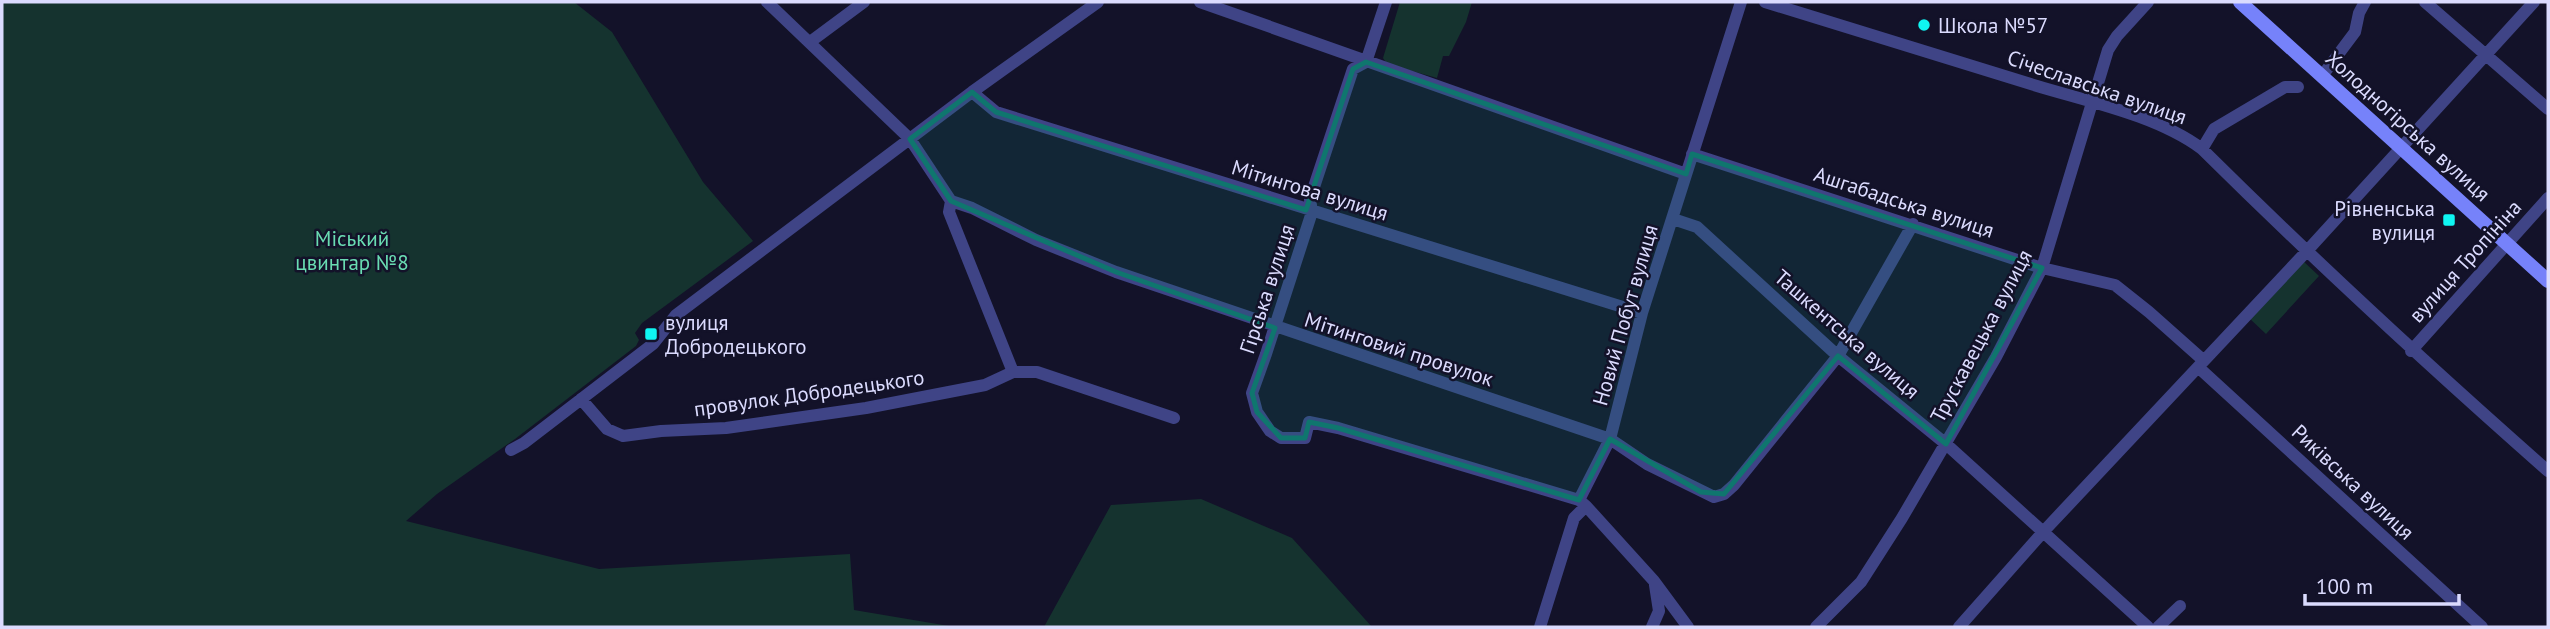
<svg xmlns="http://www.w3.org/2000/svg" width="2550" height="629" font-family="'PT Sans',sans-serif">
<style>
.green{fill:#15332f}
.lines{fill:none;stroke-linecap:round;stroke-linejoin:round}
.minor{stroke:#3f4486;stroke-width:12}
.secondary{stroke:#7682fa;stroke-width:14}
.marked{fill:#0f766e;fill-opacity:0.2;stroke:#0f766e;stroke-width:5;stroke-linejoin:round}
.poi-dot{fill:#0ff6f2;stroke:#131229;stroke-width:2.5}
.labels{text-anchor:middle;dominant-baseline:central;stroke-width:5;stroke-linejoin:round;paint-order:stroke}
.poi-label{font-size:21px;fill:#dbdbfe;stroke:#131229;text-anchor:start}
.street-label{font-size:21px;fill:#dbdbfe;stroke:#131229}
.park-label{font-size:21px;fill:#69dcb2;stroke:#131229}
</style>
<rect width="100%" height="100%" fill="#131229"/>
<!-- green -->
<path class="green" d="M2,2h572l38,30 91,150 50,59 -111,82 -7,10 4,7 -3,6 -121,93 -78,55 -31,27 193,48 251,-15 4,56 101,17h-953z
M1400,2h72l-6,20 -17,34h-6l-6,22 -50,-14 -4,-6z
M2301,259l18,17 -53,58 -18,-17z
M1201,499l91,39 80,89h-328l67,-122z"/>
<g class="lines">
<!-- minor -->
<path class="minor" d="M767,2l143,137 41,62 21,7 64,32 80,32 494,167 37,25 67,33 10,-3 10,-9 104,-129 75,-132
M1200,2l486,172
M1386,2l-20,60 -13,7 -43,130 2,13 -46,142 -14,39 5,19 13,19 11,7h24l4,-16 29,6 241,72
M1765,2c91,28 182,56 272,84 53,16 121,30 165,63 112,111 228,218 346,322
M2425,2l123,107
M810,42l54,-40
M2322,76l33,-44 4,-19 6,-11
M972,92l24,20 646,201
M2202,149l12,-20 71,-42h13
M1692,154l350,114 73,17 34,27 54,48
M951,201l-2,11 64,160
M1673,219l24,8 141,129 108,88 202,183
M2411,351l137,-153
M2198,367l284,260
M581,399l26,30 16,7 38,-5 65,-3 140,-20 119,-23 28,-13h24l137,46
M511,450l13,-7 129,-99 23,-29 296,-223 126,-90
M1586,506l68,75 34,46
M1540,627l34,-109 12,-12 -7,-6 31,-61 32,-126 99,-311
M1652,627l7,-16 -4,-26
M1816,627l45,-45 41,-64 94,-161 46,-89 66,-218 9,-14 31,-34
M1959,627l85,-96 262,-279 228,-250
M2158,627l22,-21"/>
<!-- secondary -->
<path class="secondary" d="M2240,2l308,279"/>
</g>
<!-- marked area -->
<path class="marked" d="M1366,62l320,112 6,-20 350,114 -96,176 -108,-88 -114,138 -23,-2 -91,-53 -31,61 -241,-72 -29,-6 -4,16h-24l-24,-26 -5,-19 23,-65 -159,-56 -165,-71 -41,-62 62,-47 24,20 310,98 47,-141z"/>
<!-- markers -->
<g class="poi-dot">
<circle cx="1924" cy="25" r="7"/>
<rect x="2442" y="213" width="14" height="14" rx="3.5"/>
<rect x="644" y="327" width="14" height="14" rx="3.5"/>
</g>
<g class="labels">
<!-- poi labels -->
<g class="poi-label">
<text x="1938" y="25">Школа №57</text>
<text x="2435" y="208" text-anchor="end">Рівненська<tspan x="2435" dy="24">вулиця</tspan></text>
<text x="665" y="322">вулиця<tspan x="665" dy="24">Добродецького</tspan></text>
</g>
<!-- street labels -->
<g class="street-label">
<text transform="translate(2097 87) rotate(19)">Січеславська вулиця</text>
<text transform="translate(2408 126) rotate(42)">Холодногірська вулиця</text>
<text transform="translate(1310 190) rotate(17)">Мітингова вулиця</text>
<text transform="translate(1904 202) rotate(18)">Ашгабадська вулиця</text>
<text transform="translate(2465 261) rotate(-48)">вулиця Тропініна</text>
<text transform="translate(1267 289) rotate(-72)">Гірська вулиця</text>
<text transform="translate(1625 315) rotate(-74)">Новий Побут вулиця</text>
<text transform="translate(1847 334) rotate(41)">Ташкентська вулиця</text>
<text transform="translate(1981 336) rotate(-62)">Трускавецька вулиця</text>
<text transform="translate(1399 349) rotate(18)">Мітинговий провулок</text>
<text transform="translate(809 393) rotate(-8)">провулок Добродецького</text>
<text transform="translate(2353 482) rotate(43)">Риківська вулиця</text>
</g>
<!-- park labels -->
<g class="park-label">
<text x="352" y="238">Міський<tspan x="352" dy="24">цвинтар №8</tspan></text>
</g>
</g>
<!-- border -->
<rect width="2550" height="629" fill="none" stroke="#dbdbfe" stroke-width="7"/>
<!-- scale -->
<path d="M2305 594v10h154v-10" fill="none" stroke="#dbdbfe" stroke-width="3.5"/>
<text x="2316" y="594" font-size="21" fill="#dbdbfe" stroke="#131229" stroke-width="5" paint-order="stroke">100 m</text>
</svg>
